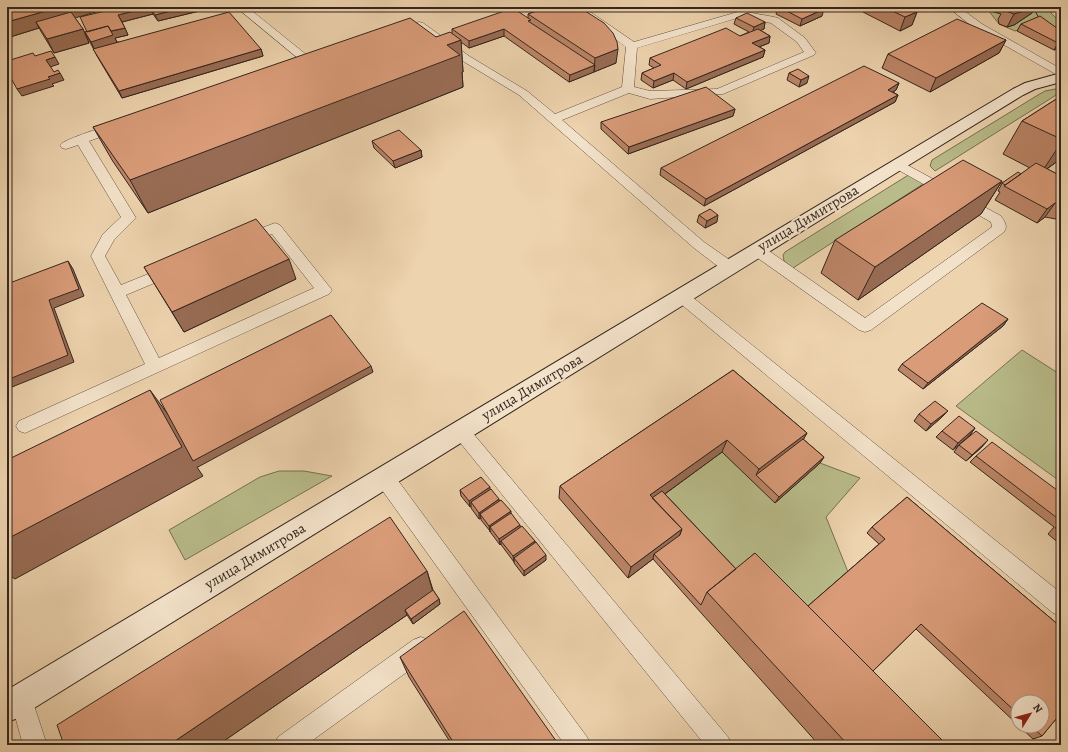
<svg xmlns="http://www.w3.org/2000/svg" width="1068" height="752" font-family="Alegreya,serif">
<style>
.green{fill:#b9bc8a;stroke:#767054}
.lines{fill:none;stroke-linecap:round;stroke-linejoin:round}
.service-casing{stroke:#625042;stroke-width:1}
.secondary-casing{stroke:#34251e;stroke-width:2}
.service{fill:#f3e2ca;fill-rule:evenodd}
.secondary{fill:#f3e2ca;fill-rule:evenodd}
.tram{stroke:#34251e;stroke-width:1}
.wall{fill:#bb8567;stroke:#34251e}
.shaded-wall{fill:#986c54;stroke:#34251e}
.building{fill:#d99b78;stroke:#34251e}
.labels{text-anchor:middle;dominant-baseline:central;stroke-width:4;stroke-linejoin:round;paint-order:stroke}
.street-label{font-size:15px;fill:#34251e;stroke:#f3e2ca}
</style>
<rect width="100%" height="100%" fill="#edd3ae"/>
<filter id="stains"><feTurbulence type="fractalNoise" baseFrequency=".005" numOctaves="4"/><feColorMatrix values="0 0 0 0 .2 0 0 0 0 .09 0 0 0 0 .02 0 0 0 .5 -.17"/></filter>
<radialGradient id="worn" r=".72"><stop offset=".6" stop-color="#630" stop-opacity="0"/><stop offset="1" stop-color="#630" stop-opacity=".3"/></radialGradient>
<!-- green -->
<path class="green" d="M991,7h70v2l-9,1 -1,3 8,8 2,1v18l-28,-15 -18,6 -16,-7 -11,-14z
M1061,88v4l-126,79 -5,-5 2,-6 106,-65 7,-4z
M910,174l16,8 -133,86 -9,-7 -1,-6 2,-3z
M1022,350l39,25v107l-105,-76z
M722,452l53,50 45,-39 40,15 -34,39 22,55 -56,50 -55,-44 -77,-81z
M279,471h25l28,5 -147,84 -16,-30 91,-53z"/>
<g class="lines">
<defs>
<path id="service" d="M236,7h11l66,53 2,2 -2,2h-8z
M571,7h12l51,35 107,-31 33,6 4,1 27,20 11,15 -2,2 -91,39 -73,5 -21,-6 -67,27 142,122 30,21 2,4 -2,4 -5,1 -5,-1 -30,-23 -175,-153 -58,-35 -44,-31 -6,-1 -1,-2 1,-2 8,-2 4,1 46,33 58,35 28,23 67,-27 4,-40zM741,17l30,6 26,19 7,10 -87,37 -67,2 -16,-4 3,-39z
M948,7h11l23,17 79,45v8l-87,-49z
M119,122l4,1 2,3 -2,3 -34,12 47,77 -22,22 -9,16 16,29 52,-21 5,1 3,4 -3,4 -52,22 33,63 155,-70 -42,-54 -27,10 -5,-2 -2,-3 2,-3 35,-13 5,2 52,65 -3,4 -304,139 -6,-2 -3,-5 3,-5 126,-57 -54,-108 12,-22 18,-17 -43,-72 -12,4 -4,-1 -2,-3c4,-6 50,-20 59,-23z
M898,160l103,56c4,6 7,10 3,16l-133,98 -6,2 -6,-2 -107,-76 -2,-4 2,-4 5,-1 5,1 103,72 127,-91 -1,-5 -98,-55 -2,-3 2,-3z
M681,290l5,2 375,301v23l-8,-3 -377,-313 -3,-4 3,-4z
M460,422l6,3 262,312 4,8h-27l-251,-310 -3,-5 3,-5z
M384,469l7,2 196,266 4,8h-26l-188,-262 -2,-6 2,-6z
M421,637l8,3 3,8 -3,8 -123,89h-32l4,-8 135,-97z
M21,687l8,3 18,55h-24l-13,-47 3,-8z"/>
<path id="secondary" d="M1061,73v9l-26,7 -12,6 -119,73 -886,550 -11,4v-32l1006,-601 12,-6z"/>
</defs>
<!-- service casing -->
<use href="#service" class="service-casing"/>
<!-- secondary casing -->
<use href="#secondary" class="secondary-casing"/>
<!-- service -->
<use href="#service" class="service"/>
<!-- secondary -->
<use href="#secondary" class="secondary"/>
<!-- tram -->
<path class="tram" d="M1033,7l7,13 21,14"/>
</g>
<!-- wall -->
<path class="wall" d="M7,7l68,11 8,11 6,14 -35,10 -15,-25 -29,9 1,2 -4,1z
M122,7h94l-58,14 -5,-7 -31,8 6,13 -13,3 2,4 144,7 2,7 -141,42 -25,-42 -12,-24h2z
M463,7h19l-13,4z
M523,7h56l37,56 -47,19 -65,-46 -35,12 -8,-6 2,30h-1l1,15 -315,126 -36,-53 -19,-33 343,-90 16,-3v-5l76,-11v-4l4,-1z
M778,7l44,9 -22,10 -24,-12z
M865,7h44l-1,1 9,4 -5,13 -12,6 -37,-19z
M993,7h43l-4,6 -18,12 -7,2 -8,-3 -1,-5 3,-5 -10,-3z
M736,18l29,4 -1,7 -4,1 10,6 -1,7 -10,4 6,3 -2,7 -77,32 -13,-9 -20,8 -12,-8 1,-7 12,-5 -5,-3 1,-7 90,-22 9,-4 -15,-8z
M1021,24l40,7v16l-7,3 -37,-19z
M1006,40l-7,13 -69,39 -48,-24 6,-14z
M789,73l18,10 -8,4 -12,-7z
M899,83l-3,7 -3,2 5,3 -3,7 -191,104 -44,-31 1,-7z
M1061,96v65l-2,-1 -12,9 14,7v41l-5,2 -11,-2 -8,6 -42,-23 5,-8 -2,-1 4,-8 19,-9 9,-6 -27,-14 19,-33z
M735,109l-2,7 -105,38 -27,-25v-7z
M372,141l49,9 1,7 -27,11 -21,-20z
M1002,181l-21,33 -123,86 -37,-27 14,-33z
M699,215l18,7 -12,6 -8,-6z
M144,267l152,12 -112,53z
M1008,319l-5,7 -80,63 -25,-19 4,-6z
M733,370l74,63 -4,6 21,18 -4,6 -45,40 -53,-51 -57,42 71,75 19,-16 53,53 71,-62 -12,-11 5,-6 35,-30 154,130v86l-19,23 -9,3 -14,-13h23v-24h-24v23l-102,-96 -43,42 74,74h-128l-166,-186 -25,19 -69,-80 1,-12z
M919,414l23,3 -16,14 -12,-10z
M975,428l-5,7 -17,15 -17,-13 6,-6z
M959,445l23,2 -16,14 -12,-9z
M976,456l85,37v52l-13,-11 6,-7 -84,-65z
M460,490h30l21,24 9,13 15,14v2l11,17 -22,16 -10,-13v-1l-12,-16 -1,-2 -1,1 -9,-12 -1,-2 -9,-11v-2l-2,1 -8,-11v-2l-1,1 -9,-11z
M427,571l6,19 6,9 1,5 -27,20 -6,-9 -189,130z
M400,657l159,88h-107l-43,-68z"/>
<!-- shaded-wall -->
<path class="shaded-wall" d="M60,7h53l-73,21 -4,-6 3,6 -29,9 1,2 -4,1v-18z
M150,7l3,7 -31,8 -4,-7z
M186,7h30l-58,14 -3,-6z
M469,7h13l-13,4z
M1029,7h7l-4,6 -18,12 -7,2 7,-13z
M824,9l-2,7 -22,10 2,-7z
M917,12l-5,13 -12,6 5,-14z
M765,22l-1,7 -12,5 2,-7z
M125,28l3,7 -13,3 5,11 -23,6 -6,-13 -1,-6z
M83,29l6,14 -35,10 -7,-14z
M504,29v7l-35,12v-7z
M770,36l-1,7 -18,7 1,-7z
M461,40l2,32h-1l1,15 -315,126 -18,-33 317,-135z
M1006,40l-7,13 -69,39 6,-14z
M1061,41v6l-7,3 4,-7z
M261,49l2,7 -141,42 -3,-7z
M618,49l-2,14 -22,9 1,-14z
M765,50l-2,7 -77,32 1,-7z
M55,57l4,7 -9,3 -4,-7z
M595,65l-1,7 -25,10 1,-7z
M60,73l4,7 -12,4 2,2 -32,10 -5,-7 31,-12z
M674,73l-1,7 -20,8 1,-7z
M809,76l-2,7 -8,4 2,-7z
M899,83l-3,7 -11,7 3,-7z
M898,95l-3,7 -191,104 2,-7z
M735,109l-2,7 -105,38 1,-7z
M1061,143v15l-2,2 -18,13z
M421,150l1,7 -27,11 -2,-7z
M1002,181l-21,33 -123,86 17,-33z
M7,182l3,7 -3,1z
M1055,203l-10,14 -8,6 10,-14z
M1061,212v5l-5,2z
M718,215l-1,7 -12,6 2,-7z
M289,259l7,20 -112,53 -12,-20z
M68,261l5,8 11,27 -30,12 20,54 -67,27v-9l42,-80z
M1008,319l-5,7 -80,63 5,-6z
M371,366l2,6 -175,95h-1l6,9 -188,103 -8,-5v-35l143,-149 22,30z
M948,411l-6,6 -16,14 5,-7z
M975,428l-5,7 -17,15 5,-7z
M807,433l-7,13 -44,29 3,-6z
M727,440l-5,12 -71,52 -1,-9z
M988,440l-6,7 -16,14 6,-6z
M824,457l-4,6 -45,40 4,-6z
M490,487v6l-19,9v4l-1,1 -1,-6z
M499,499l1,6 -20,9 1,4 -2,1v-6z
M511,511v6l-21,10v5l-1,-6z
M520,525l1,6 -20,10v3l-1,1 -1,-6z
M682,529l-4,11 -24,14 -1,5 -25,19 3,-11z
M535,541v6l-21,11v4l-1,-6z
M546,555v5l-22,16v-5z
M427,571l7,25 -29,14 2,5 -189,130h-49z
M439,599l1,5 -27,20 -2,-5z"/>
<!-- building -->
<path class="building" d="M7,7h53l-53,15z
M122,7h64l-31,8 -5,-8 -32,8 7,13 -14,3 -3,-5 -21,6 -7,-15z
M544,7h35l25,16 9,10 4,9 1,7 -23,9 -67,-44 17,-6z
M779,7h40l5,2 -22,10z
M884,7h23l10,5 -12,5z
M1005,7h24l-8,5 -7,2 -8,-3z
M513,8l18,12 -3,1 67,44 -25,10 -66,-46 -35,12 -17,-12z
M71,12l12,17 -36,10 -11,-17z
M229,12l32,37 -142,42 -26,-42z
M747,13l18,9 -11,5 -18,-9z
M1040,16l21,15v10l-3,2 -37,-19z
M410,18l26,19 14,-5 11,8 -14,5 13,10 -330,125 -37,-53z
M957,19l49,21 -70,38 -48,-24z
M108,26l5,9 -22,7 -6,-10z
M726,28l14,8 18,-7 12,7 -18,7 13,7 -78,32 -13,-9 -20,8 -12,-8 19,-8 -11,-7z
M51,51l4,6 -9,3 8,12 4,-2 2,3 -12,4 2,2 -33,10 -10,-18v-10l26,-8 2,3z
M864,66l35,17 -11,7 10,5 -192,104 -45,-31z
M798,69l11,7 -8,4 -12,-7z
M706,87l29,22 -106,38 -28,-25z
M1061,96v43l-39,-18z
M399,130l22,20 -28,11 -21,-20z
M963,160l39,21 -127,86 -40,-27z
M1036,163l25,13v28l-6,-1 -8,6 -43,-23z
M1018,172l3,2 -16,11 -3,-2z
M710,209l8,6 -11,6 -8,-6z
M256,219l33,40 -117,53 -28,-45z
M68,261l11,28 -30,11 19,55 -61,25v-96z
M982,303l26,16 -80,64 -26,-19z
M331,315l40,51 -178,95 -33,-61z
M733,370l74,63 -48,36 -32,-29 -77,55 32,34 -51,38 -71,-81z
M150,390l32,57 -175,92v-79z
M935,401l13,10 -17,13 -12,-10z
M959,416l16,12 -17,15 -16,-12z
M976,431l12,9 -16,15 -13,-10z
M803,439l21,18 -45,40 -23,-22z
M992,442l69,51v28l-85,-65z
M481,477l9,10 -21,14 -9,-11z
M491,489l8,10 -20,14 -8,-11z
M662,491l74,78 -29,23 -6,13 -47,-51 26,-19 2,-6 -30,-31z
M907,497l154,130v86l-19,23 -11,-10h11v-24h-24v12l-97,-90 -48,47 -65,-65 77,-67 -13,-12z
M501,500l10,11 -22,15 -9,-12z
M511,513l9,12 -21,14 -9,-12z
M390,517l37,54 -258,174h-105l-7,-20z
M1061,522v11l-6,-5z
M522,526l13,15 -22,15 -12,-15z
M536,542l10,13 -22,16 -10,-13z
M755,553l192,192h-99l-141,-153z
M433,590l6,9 -28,20 -6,-9z
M464,611l95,134h-104l-55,-88z"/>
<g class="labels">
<!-- street labels -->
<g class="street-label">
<text transform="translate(808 218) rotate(-31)">улица Димитрова</text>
<text transform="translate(532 387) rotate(-31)">улица Димитрова</text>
<text transform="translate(255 556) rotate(-31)">улица Димитрова</text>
</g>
</g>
<!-- margin -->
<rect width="1068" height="752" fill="none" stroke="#edd3ae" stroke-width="24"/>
<rect x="8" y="8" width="1052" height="736" fill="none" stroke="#34251e" stroke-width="2"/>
<rect x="12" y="12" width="1044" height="728" fill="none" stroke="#34251e"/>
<!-- north arrow -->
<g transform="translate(1030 714) rotate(53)"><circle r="19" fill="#f3e2ca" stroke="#a79685"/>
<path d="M0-3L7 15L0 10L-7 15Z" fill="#8f2418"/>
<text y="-6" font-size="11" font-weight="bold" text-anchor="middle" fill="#34251e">N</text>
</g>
<rect width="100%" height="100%" filter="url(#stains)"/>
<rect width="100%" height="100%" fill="url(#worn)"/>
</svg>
